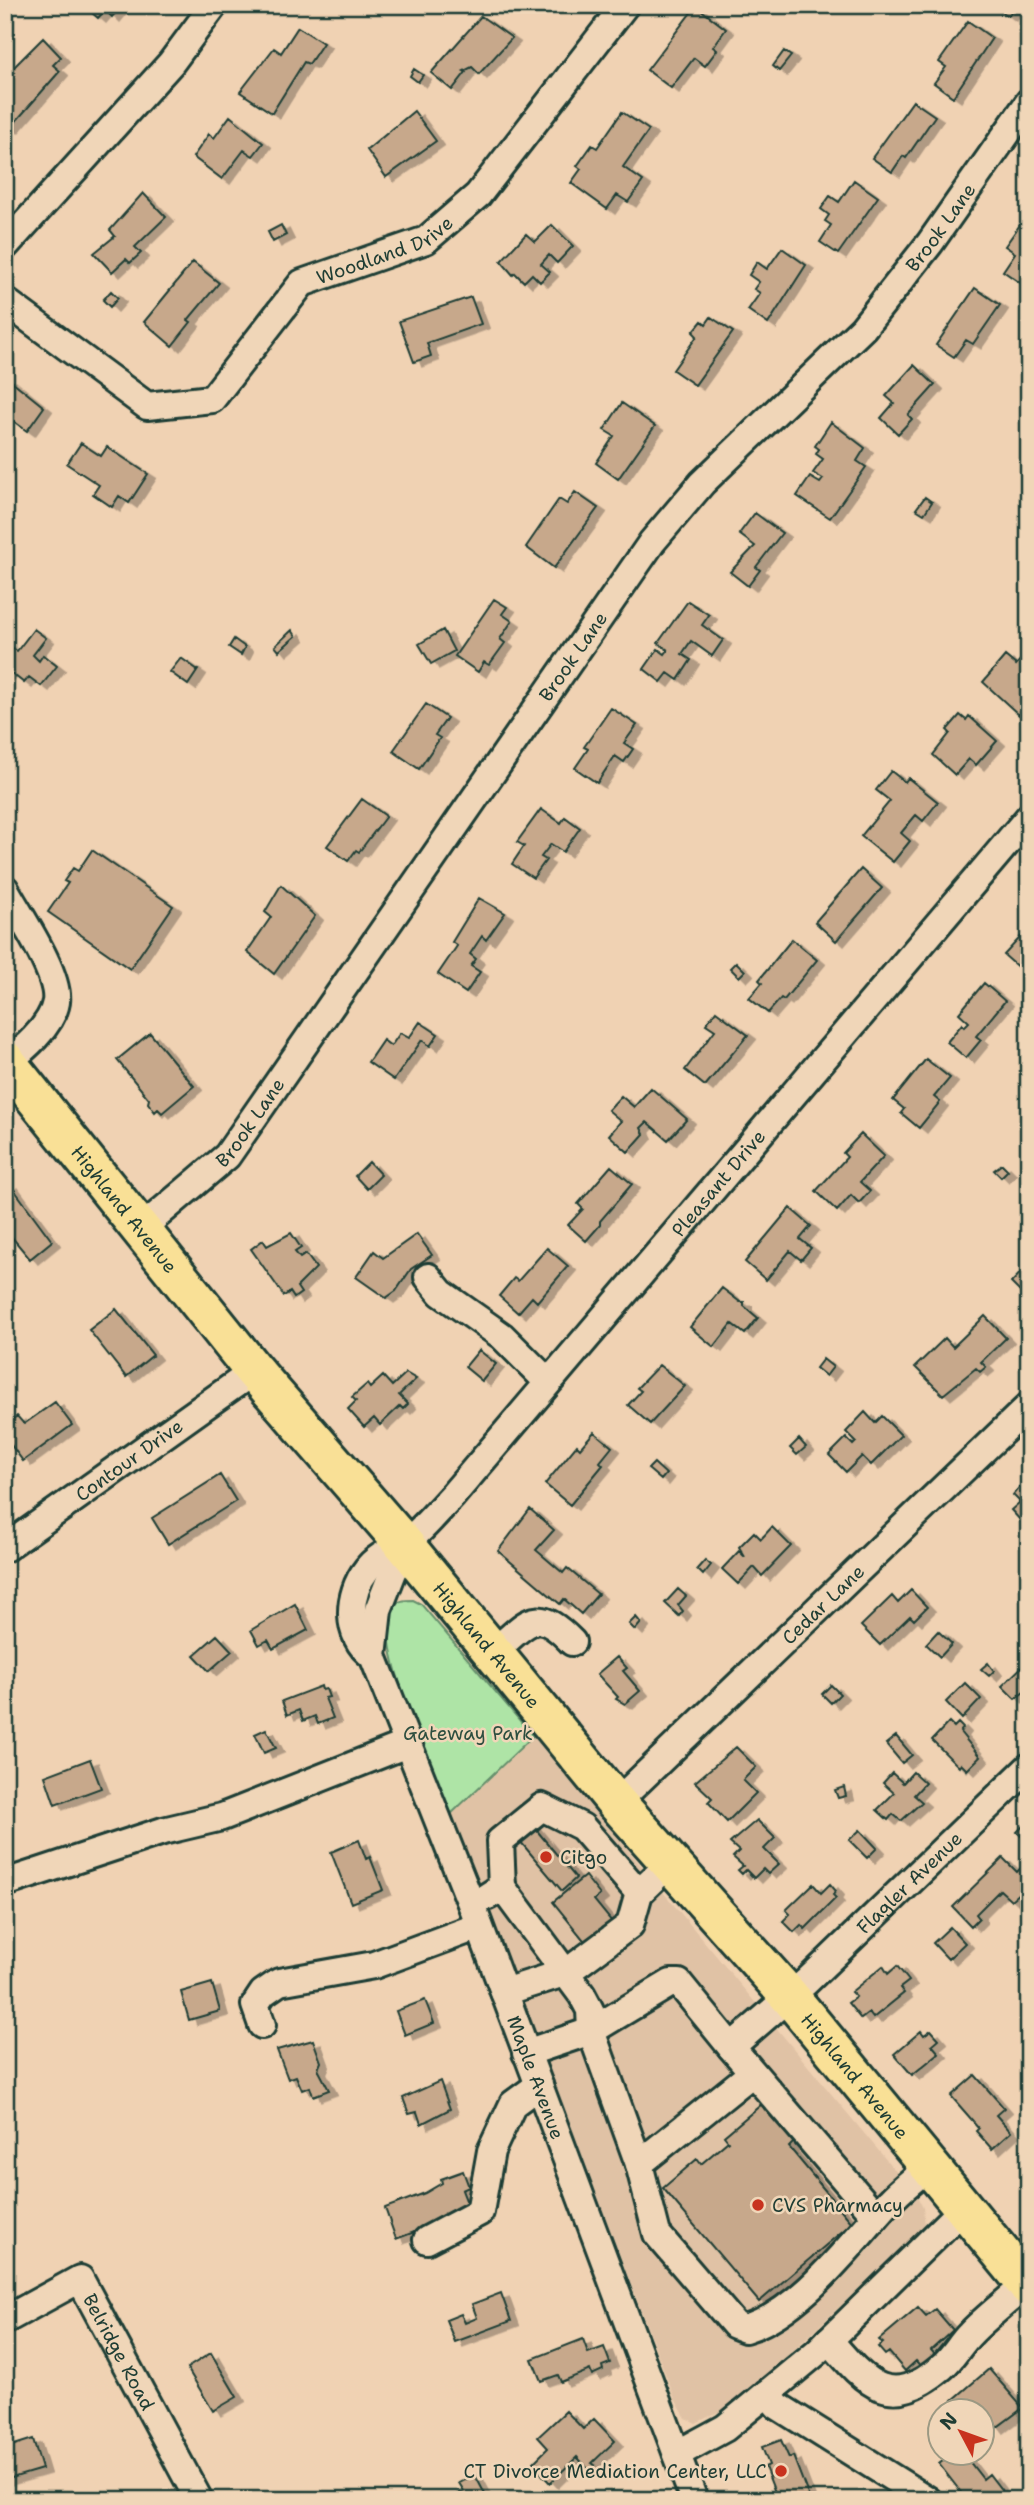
<svg xmlns="http://www.w3.org/2000/svg" width="1034" height="2505" font-family="'Shantell Sans',sans-serif">
<style>
.built{fill:#e0c2a5}
.green{fill:#aee4a6;stroke:#66906d;stroke-width:2}
.building{fill:#c7a88b;stroke:#1f3d34;stroke-width:2;filter:url(#shadow)}
.lines{fill:none;stroke-linecap:round;stroke-linejoin:round}
.minor-casing{stroke:#1f3d34;stroke-width:32}
.highway-casing{stroke:#1f3d34;stroke-width:44}
.minor{stroke:#f0d6b8;stroke-width:26}
.highway{stroke:#f9e096;stroke-width:38}
.poi-dot{fill:#c8321e;stroke:#f0d6b8;stroke-width:2.5}
.labels{text-anchor:middle;dominant-baseline:central;stroke-width:5;stroke-linejoin:round;paint-order:stroke}
.street-label{font-size:19px;fill:#1f3d34;stroke:#f0d6b8}
.park-label{font-size:19px;fill:#2d4e3f;stroke:#f0d6b8}
.poi-label{font-size:19px;fill:#1f3d34;stroke:#f0d6b8;text-anchor:start}
</style>
<defs>
<filter id="shadow"><feDropShadow dx="8" dy="4.5" stdDeviation="0" flood-color="#0004"/></filter>
</defs>
<rect width="100%" height="100%" fill="#f0d2b3"/>
<filter id="ink" filterUnits="userSpaceOnUse"><feTurbulence type="fractalNoise" baseFrequency=".0143" numOctaves="2"/><feDisplacementMap in="SourceGraphic" scale="14" xChannelSelector="R" yChannelSelector="G"/><feConvolveMatrix kernelMatrix="1 2 1 2 8 2 1 2 1" color-interpolation-filters="sRGB"/></filter>
<g filter="url(#ink)">
<!-- built -->
<path class="built" d="M533,1736l385,462 5,10 2,17 -12,13 -175,164 -42,21 -10,-5 -11,-19 -224,-585z"/>
<!-- green -->
<path class="green" d="M413,1600l8,4 112,132 -82,78c-15,-36 -80,-176 -58,-207 5,-7 12,-7 20,-7z"/>
<!-- building -->
<path class="building" d="M83,5h39l-10,12 -7,-7 -7,8z
M993,5h23l-8,11z
M696,6l30,23 -13,18 4,3 -12,16 -11,-8 -23,30 -24,-18z
M481,16l31,22 -33,36 -7,-7 -8,4 2,1 -14,18 -21,-17z
M968,21l24,17 -39,59 -19,-14 12,-16 -7,-5z
M298,27l25,16 -14,21 -5,-2 -32,51 -32,-21 34,-44 7,5z
M43,38l18,19 -8,8 7,6 -50,57 -5,-5v-47z
M784,51l7,5 -12,15 -6,-5z
M414,69l9,6 -5,7 -8,-6z
M913,101l22,15 -29,42 -3,-2 -11,16 -20,-14z
M414,111l22,30 -50,36 -19,-27z
M622,112l27,18 -26,37 20,14 -15,21 -11,-7 -10,14 -36,-26 10,-14 -4,-3 15,-21 5,3z
M230,116l33,27 -10,13 -9,-6 -22,29 -29,-22 16,-23 5,4z
M854,180l24,17 -40,57 -18,-12 11,-17 -6,-4 4,-6 -8,-6 9,-13 9,6z
M143,193l23,24 -31,30 6,6 -11,10 -4,-4 -14,13 -18,-19 21,-17 -5,-6z
M1029,212v62l-7,10 -19,-13 12,-18 -10,-7z
M281,225l5,10 -13,7 -5,-10z
M552,225l21,21 -16,17 -8,-8 -8,9 9,8 -10,10 -8,-8 -8,8 -9,-9 -2,2 -12,-14 25,-27 9,8z
M782,248l24,17 -38,59 -20,-14 12,-17 -6,-4 5,-7 -10,-7 8,-13 10,7z
M193,262l26,21 -31,37 3,2 -19,24 -28,-24z
M975,288l25,17 -27,39 -7,-4 -12,17 -18,-12z
M111,291l7,7 -8,9 -7,-7z
M471,297l10,27 -54,19 4,13 -17,6 -15,-41z
M711,317l22,15 -38,53 -22,-15 24,-34 -4,-4 9,-11 4,3z
M914,365l21,20 -27,30 4,4 -14,15 -17,-16 13,-15 -8,-7z
M8,378l36,29 -17,24 -22,-16v-33z
M622,403l33,23 -37,53 -22,-16 18,-27 -10,-6z
M831,422l34,26 -8,13 9,6 -36,51 -33,-22 13,-19 10,6 3,-4 -10,-6 10,-14 -7,-5 3,-5 -4,-3z
M81,443l20,13 6,-9 41,27 -19,29 -10,-7 -7,11 -19,-13 6,-9 -32,-21z
M575,492l23,16 -44,60 -28,-21 33,-48 8,5z
M925,497l7,5 -8,12 -8,-5z
M755,513l27,20 -26,34 4,3 -12,16 -18,-14 25,-26 -16,-12z
M494,599l13,8 -5,7 10,7 -12,18 5,4 -16,22 -5,-3 -6,10 -23,-16z
M688,601l21,14 -7,10 21,15 -11,16 -21,-15 -9,13 9,6 -13,20 -10,-7 -7,9 -17,-13 14,-20 7,5 3,-4 -10,-7z
M34,629l12,9 -13,17 6,6 4,-6 14,11 -16,20 -12,-9 -5,6 -14,-11 -5,4v-33l12,8z
M292,630l4,6 -17,15 -4,-5z
M443,630l11,21 -23,13 -12,-20z
M234,639l11,8 -4,8 -12,-8z
M1029,650v53l-10,12 -36,-33 22,-26 11,9z
M181,658l17,12 -10,15 -18,-13z
M426,704l21,14 -12,17 5,3 -21,31 -26,-18z
M611,708l26,17 -13,18 9,6 -9,13 -9,-6 -18,27 -22,-15 13,-19 -4,-2z
M960,715l6,5 3,-4 28,25 -21,24 -7,-6 -14,16 -22,-20 17,-22 -3,-3z
M891,771l14,11 3,-4 30,24 -15,19 -7,-6 -15,18 9,8 -17,21 -32,-26 29,-35 -14,-11z
M362,799l24,17 -27,36 -3,-2 -8,11 -21,-15z
M541,809l20,14 4,-6 15,11 -17,24 -12,-8 -10,13 5,3 -13,18 -21,-14 12,-18 -7,-4z
M92,850l81,56 -43,63 -82,-57 20,-29 -4,-2 9,-13 5,3z
M861,869l21,19 -46,53 -21,-19z
M281,885l34,31 -41,58 -27,-22 24,-35 -6,-5z
M479,898l26,15 -19,27 -4,-4 -12,18 6,5 -5,7 9,6 -14,21 -28,-19 19,-28 -5,-4z
M1029,928v49l-25,-22z
M792,939l25,21 -33,40 -3,-2 -13,15 -19,-15 13,-15 -3,-3z
M736,962l9,9 -6,6 -9,-9z
M984,983l21,18 -29,35 5,4 -15,18 -19,-16 15,-18 2,3 5,-5 -10,-9z
M716,1011l32,24 -43,51 -20,-16 30,-40 -9,-6z
M420,1022l18,12 -8,12 -8,-6 -28,40 -26,-18 15,-22 8,6 9,-13 9,5z
M150,1033l44,53 -32,27 -4,-4 -3,3 -7,-9 1,-4 -32,-39z
M926,1059l24,19 -16,19 6,5 -21,26 -18,-15 3,-4 -11,-9z
M651,1088l36,31 -19,21 -21,-18 -6,6 3,6 -16,18 -19,-17 12,-14 -13,-11 13,-14 13,11z
M861,1134l23,22 -24,26 10,9 -11,12 -8,-8 -14,16 -21,-20 31,-34 -4,-4z
M369,1162l12,13 -14,14 -12,-13z
M1002,1164l6,6 -7,7 -7,-7z
M611,1166l21,18 -32,37v4l-14,16 -18,-16 15,-16 -5,-5z
M10,1184l42,57 -22,18 -25,-30v-41z
M790,1208l21,18 -11,13 11,9 -10,12 -11,-9 -24,29 -21,-18z
M291,1233l10,15 -6,4 5,6 6,-4 10,14 -19,19 4,6 -7,5 -4,-6 -6,4 -33,-47 12,-9 4,6z
M417,1234l15,21 -21,14 -15,22 -10,7 -30,-21 18,-26 9,7z
M547,1248l21,18 -31,36 -5,-5 -14,16 -19,-17 15,-18 4,3z
M1026,1267h3v34l-18,-18z
M722,1288l18,14h4v4l14,12 -13,16 -13,-10 -18,23 -24,-20z
M116,1309l37,46 -27,22 -37,-47z
M985,1316l21,22 -25,24 5,5 -6,5 -4,-4 -33,27 -28,-28 30,-29 8,9z
M479,1350l17,14 -14,17 -17,-14z
M823,1359l10,8 -7,9 -10,-8z
M659,1365l26,21 -35,38 -22,-19 13,-14 -4,-3z
M406,1373l10,6 -17,16 9,9 -5,5 -3,-3 -20,19 -6,-7 -10,9 -16,-18 8,-8 -4,-4 15,-13 3,4 13,-12 9,10z
M55,1402l17,23 -49,36 -18,-24v-12l12,-9 7,8z
M865,1412l10,11 7,-7 19,19 -30,30 -9,-9 -16,16 -17,-17 17,-17 7,7 3,-3 -10,-10z
M594,1432l18,15 -12,15 3,3 -33,40 -25,-21 32,-39 3,3z
M799,1439l7,8 -9,8 -7,-7z
M654,1463l12,11 -5,6 -13,-11z
M220,1475l16,26 -68,43 -16,-26z
M1029,1475v39l-8,7 -10,-11 9,-8 -7,-7z
M530,1509l24,21 -18,20 27,23 4,-5 31,26 -17,20 -17,-15 -4,5 -62,-53z
M772,1527l19,19 -29,30 -8,-9 -16,17 -16,-15 17,-18 6,6 -6,-10 15,-15 7,7z
M705,1560l6,5 -8,10 -6,-6z
M678,1589l8,7 -8,9 5,6 -4,5 -14,-13z
M911,1590l16,17 -13,13 -4,-4 -30,29 -19,-19 31,-30 6,7z
M295,1604l13,26 -35,19 -5,-9 -9,5 -8,-15z
M636,1617l5,6 -6,7 -6,-6z
M938,1631l14,13 -12,13 -14,-13z
M217,1635l15,16 -23,20 -15,-16z
M617,1657l10,11 -4,3 17,20 -15,13 -9,-5 2,-2 -21,-23z
M1029,1660v36l-5,-4 -9,7 -13,-13z
M988,1663l6,8 -5,5 -8,-7z
M965,1683l16,16 -19,20 -16,-17z
M831,1685l9,9 -9,9 -9,-9z
M321,1686l1,4 4,-1 3,8 -4,1 8,20 -15,6 -3,-8 -12,5 -4,-11 -12,5 -5,-14z
M949,1722l5,5 4,-4 5,5 -3,4 20,25 -13,13 -6,-6 -2,3 -27,-27z
M266,1729l10,19 -12,5 -9,-19z
M896,1736l16,19 -10,8 -16,-19z
M736,1747l20,20 -13,13 13,13 -29,29 -19,-20 4,-4 -17,-16z
M90,1759l11,29 -46,17 -10,-29z
M913,1772l12,11 -11,12 8,7 -21,19 -8,-7 -5,6 -11,-10 17,-17 -11,-10 9,-10 11,10z
M844,1787l2,9 -8,2 -3,-8z
M757,1820l18,18 -11,11 15,15 -11,10 -5,-5 -9,9 -8,-8 -4,4 -4,-4 5,-4 -10,-9 6,-6 -9,-8z
M1029,1820v24l-12,-12z
M529,1821l47,57 -14,13 -48,-57z
M860,1830l17,18 -10,10 -18,-18z
M359,1840l7,19 4,-2 13,33 -32,13 -20,-51z
M1003,1858l14,14 6,-6 6,7 -4,11 4,8 -6,6 -4,-5 -8,7 -11,-10 -24,24 3,4 -8,8 -18,-19z
M585,1876l15,19 -6,5 23,28 -26,21 -38,-47z
M813,1884l8,9 9,-9 6,7 -3,4 3,3 -31,31 -4,-4 -7,7 -11,-11 7,-7 -4,-4z
M950,1927l15,16 -17,16 -15,-16z
M883,1966l5,8 9,-8 12,15 -9,7 4,5 -31,25 -4,-5 -8,6 -13,-16 8,-6 -5,-5z
M212,1983l8,28 -31,9 -8,-28z
M425,2000l9,23 -29,12 -9,-24z
M931,2030l8,9 -7,6 7,8 -27,22 -18,-21 27,-23 3,4z
M313,2040l8,22 -3,7 11,21 -16,6 -3,-9 -8,3 -6,-14 -8,3 -11,-29z
M975,2075l29,33 -8,7 15,17 -19,17 -16,-18 3,-3 -28,-32z
M440,2081l10,28 -29,15 -4,-12 -8,2 -6,-16z
M762,2104l32,38 -5,5 63,76 -93,79 -96,-114 34,-29 4,5 27,-23 -4,-5z
M463,2171l6,16 -7,3 5,13 -27,14 1,5 -45,17 -11,-31 40,-15 17,-10 -1,-4z
M501,2293l10,28 -56,21 -9,-22 15,-6 4,9 12,-5 -5,-14z
M918,2307l8,9 9,-7 18,21 -22,20 9,10 -14,12 -10,-11 -11,10 -16,-19 -4,3 -7,-8 5,-4 -4,-3z
M583,2339l5,14 16,-6 6,16 -8,3 1,4 -11,5 -2,-5 -29,12 -3,-7 -17,6 -9,-22z
M211,2353l26,44 -24,14 -26,-43z
M989,2369l34,39 -27,20 -14,-18h-22l-7,-10z
M566,2411l17,18 11,-10 21,22 -23,22 3,2 -6,5 -12,-13 -27,26 -10,-11 -2,2 -4,-4v-8l14,-14 -10,-11z
M33,2439l9,30 -37,11v-32z
M781,2440l8,18 4,-2 17,44h-32l-13,-33 4,-2 -7,-18z
M954,2452h8l21,27 6,-5 20,26h-42l-28,-36z
M475,2475l11,21 -8,4h-31l17,-9 -5,-8z"/>
<g class="lines">
<defs>
<g id="minor">
<path d="M5,246l166,-183 43,-58"/>
<path id="s1" d="M5,301l142,105 65,-7 90,-116 124,-43 52,-45 147,-190"/>
<path d="M5,889c14,26 55,85 51,113 -4,24 -33,48 -51,62"/>
<path id="s2" d="M142,1228l85,-72 425,-614 50,-59 161,-155 67,-85 99,-141"/>
<path d="M428,1277l13,16 61,43 45,45"/>
<path id="s3" d="M404,1544l-26,66 -5,46 99,250 222,594"/>
<path id="s4" d="M5,1548l249,-177"/>
<path d="M493,1652c35,-28 41,-49 79,-10"/>
<path id="s5" d="M373,1656c-28,-19 -26,-62 -6,-87 11,-15 26,-17 40,-27 17,-14 31,-31 46,-47l576,-678"/>
<path id="s6" d="M616,1803l413,-397"/>
<path d="M5,1883l158,-52 59,-14 185,-73"/>
<path d="M502,1887l80,108 8,15 1,21 48,133 18,70 78,91 10,4c55,-16 106,-86 144,-127 12,-13 27,-24 40,-36"/>
<path d="M488,1896l14,-9 -2,-46 42,-34 40,20 57,66"/>
<path d="M504,1992l63,-20 63,-47 9,-32 31,-30"/>
<path d="M262,2025l-7,-20 8,-12 16,-11 95,-17 105,-39"/>
<path d="M731,2047l145,169"/>
<path id="s7" d="M526,2053l65,-22 80,-48h8l52,64 75,-65 223,-215"/>
<path d="M639,2164l112,-90"/>
<path d="M427,2240l53,-28 11,-61 22,-47 26,-19"/>
<path id="s8" d="M5,2320l75,-41 119,221"/>
<path d="M829,2340c37,43 60,72 113,27 11,-9 18,-23 28,-33 17,-18 38,-33 56,-50"/>
<path d="M767,2393l11,13 150,94"/>
<path d="M677,2454l48,-26 92,-76 147,-144"/>
</g>
<g id="highway">
<path id="s9" d="M5,1060l249,311 150,173 210,256 176,197 239,290"/>
</g>
</defs>
<!-- minor casing -->
<use href="#minor" class="minor-casing"/>
<!-- highway casing -->
<use href="#highway" class="highway-casing"/>
<!-- minor -->
<use href="#minor" class="minor"/>
<!-- highway -->
<use href="#highway" class="highway"/>
</g>
</g>
<!-- markers -->
<g class="poi-dot">
<circle cx="546" cy="1857" r="7"/>
<circle cx="758" cy="2205" r="7"/>
<circle cx="781" cy="2471" r="7"/>
</g>
<g class="labels">
<!-- street labels -->
<g class="street-label">
<text stroke="none"><textPath href="#s2" startOffset="1286">Brook Lane</textPath></text>
<text stroke="none"><textPath href="#s1" startOffset="478">Woodland Drive</textPath></text>
<text stroke="none"><textPath href="#s2" startOffset="719">Brook Lane</textPath></text>
<text stroke="none"><textPath href="#s2" startOffset="152">Brook Lane</textPath></text>
<text stroke="none"><textPath href="#s5" startOffset="621">Pleasant Drive</textPath></text>
<text stroke="none"><textPath href="#s9" startOffset="191">Highland Avenue</textPath></text>
<text stroke="none"><textPath href="#s4" startOffset="152">Contour Drive</textPath></text>
<text stroke="none"><textPath href="#s6" startOffset="287">Cedar Lane</textPath></text>
<text stroke="none"><textPath href="#s9" startOffset="758">Highland Avenue</textPath></text>
<text stroke="none"><textPath href="#s7" startOffset="495">Flagler Avenue</textPath></text>
<text stroke="none"><textPath href="#s9" startOffset="1325">Highland Avenue</textPath></text>
<text stroke="none"><textPath href="#s3" startOffset="569">Maple Avenue</textPath></text>
<text stroke="none"><textPath href="#s8" startOffset="168">Belridge Road</textPath></text>
</g>
<!-- park labels -->
<g class="park-label">
<text x="468" y="1733">Gateway Park</text>
</g>
<!-- poi labels -->
<g class="poi-label">
<text x="560" y="1857">Citgo</text>
<text x="772" y="2205">CVS Pharmacy</text>
<text x="767" y="2471" text-anchor="end">CT Divorce Mediation Center, LLC</text>
</g>
</g>
<!-- margin -->
<rect width="1034" height="2505" fill="none" stroke="#f0d6b8" stroke-width="28"/>
<rect x="14" y="14" width="1006" height="2477" fill="none" stroke="#1f3d34" stroke-width="2.5" filter="url(#ink)"/>
<!-- north arrow -->
<g transform="translate(961 2432) rotate(311)"><circle r="33" fill="#f0d6b8" stroke="#9c9983" stroke-width="2"/>
<path d="M0-5L12 26L0 18L-12 26Z" fill="#c8321e"/>
<text y="-10" font-size="19" font-weight="bold" text-anchor="middle" fill="#1f3d34">N</text>
</g>
</svg>
